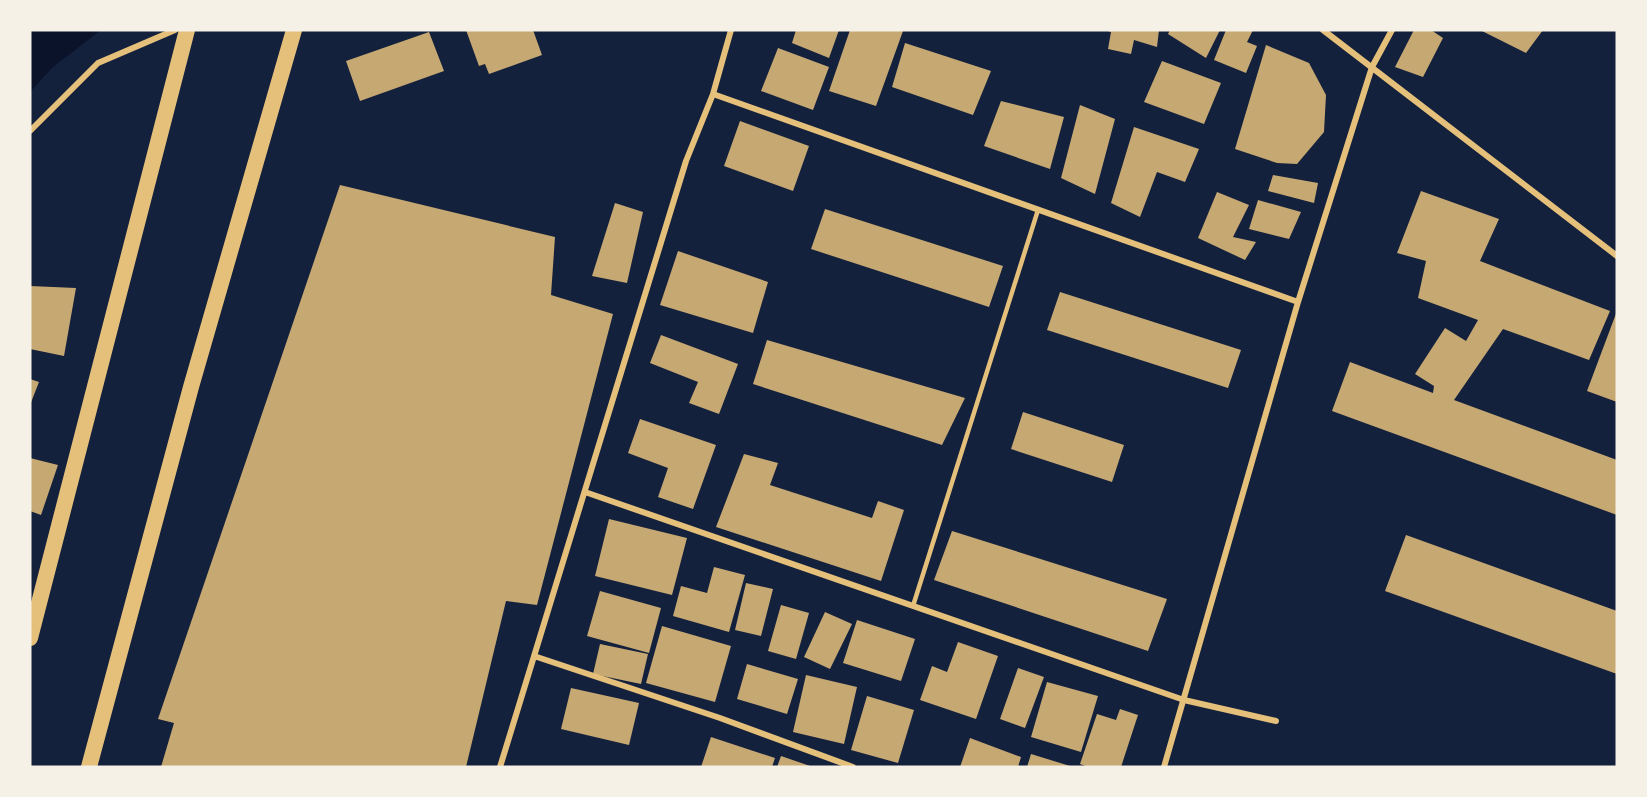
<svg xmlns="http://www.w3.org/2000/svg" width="1647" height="797" font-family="'Archivo Narrow',sans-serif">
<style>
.water{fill:#0b132b}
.building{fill:#c6a872}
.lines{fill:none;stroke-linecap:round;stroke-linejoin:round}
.service{stroke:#e5c07b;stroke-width:4.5}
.minor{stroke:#e5c07b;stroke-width:6}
.trunk{stroke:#e5c07b;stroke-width:16}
</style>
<rect width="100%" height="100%" fill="#14213d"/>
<!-- water -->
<path class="water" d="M30,30h71l-49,38 -22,24z"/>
<!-- building -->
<path class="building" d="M466,30h67l9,25 -53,19 -4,-10 -6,2z
M796,30h43l-10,28 -37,-15z
M850,30l53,1 -27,75 -47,-15z
M1105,30h54l-2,17 -23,-7 -3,14 -23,-5 3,-17z
M1170,30h50l-14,28 -38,-24z
M1226,30h27l-6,12 10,4 -11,27 -32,-13z
M1414,30h17l12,8 -20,39 -28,-10z
M1480,30h63l-17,23z
M429,32l15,39 -84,30 -14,-40z
M905,43l86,28 -18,44 -81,-28z
M1266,45l43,18 17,32 -2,37 -27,32 -20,-1 -42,-14z
M778,48l51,19 -16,43 -52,-19z
M1162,61l59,22 -17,41 -60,-22z
M1001,101l63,16 -14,52 -66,-23z
M1080,105l35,14 -20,75 -34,-16z
M740,121l69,25 -16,45 -69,-25z
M1134,127l65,22 -14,33 -28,-10 -17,45 -29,-14z
M1273,175l45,8 -4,20 -46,-12z
M340,185l215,52 -4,58 62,19 -76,291 -31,-4 -40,166h-305l13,-44 -16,-4z
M1421,191l78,28 -19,42 130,50 -21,49 -86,-31 -49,71 163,60v55l-285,-104 18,-49 83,31 1,-7 -19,-12 30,-46 21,13 12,-21 -60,-22 8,-37 -29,-8z
M1217,192l32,13 -16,32 23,5 -11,18 -47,-22z
M1258,200l43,12 -12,27 -40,-10z
M615,203l28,9 -16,71 -35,-7z
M825,209l178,57 -14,41 -178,-58z
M678,251l90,31 -15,51 -93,-28z
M30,286l46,2 -12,68 -34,-7z
M1060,292l181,58 -13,38 -181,-58z
M1617,311v91l-30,-11z
M661,335l77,29 -19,50 -30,-11 9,-21 -48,-19z
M767,340l198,58 -23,47 -189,-61z
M30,379l9,3 -9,23z
M1023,412l101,33 -12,37 -101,-33z
M640,419l76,26 -23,64 -35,-12 10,-29 -40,-15z
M744,454l34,9 -8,22 102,33 6,-17 26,9 -23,71 -165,-54z
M30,458l28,7 -17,50 -11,-4z
M609,519l78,19 -15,57 -77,-19z
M952,531l215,68 -19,52 -214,-71z
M1406,535l211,76v63l-232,-83z
M714,567l31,8 -16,57 -56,-16 8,-30 26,7z
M746,583l27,6 -12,47 -26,-6z
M600,591l61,17 -12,45 -62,-17z
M781,605l28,8 -13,46 -28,-8z
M825,612l27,12 -22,45 -26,-12z
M857,620l58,19 -14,42 -58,-18z
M662,626l69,20 -16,56 -69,-19z
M958,642l40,14 -22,63 -56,-19 12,-34 15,6z
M600,644l48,10 -7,30 -48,-10z
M747,664l51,15 -11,35 -50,-15z
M1018,668l26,9 -19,51 -25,-9z
M806,675l51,12 -13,57 -51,-12z
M1047,682l51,14 -17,56 -50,-15z
M571,688l68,15 -10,42 -68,-16z
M867,696l47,14 -16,53 -47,-13z
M1120,709l18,6 -17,52h-33l-8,-3 17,-50 19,6z
M711,737l64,21 -3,9h-71z
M970,738l51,19 -3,10h-58z
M1031,754l39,12v1h-43z
M781,756l32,11h-36z"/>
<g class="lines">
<!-- service -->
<path class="service" d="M913,606l125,-396"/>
<!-- minor -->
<path class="minor" d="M1323,30l294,226
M713,94l585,208
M30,131l68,-68 77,-33
M585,492l599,208 92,21
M534,656l186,62 133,49
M500,767l186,-606 27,-67 18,-64
M1164,767l134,-465 74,-235 20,-37"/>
<!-- trunk -->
<path class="trunk" d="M30,638l157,-608
M89,767l102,-380 103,-357"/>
</g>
<!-- border -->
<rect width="1647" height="797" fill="none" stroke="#f6f1e7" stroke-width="63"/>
</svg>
